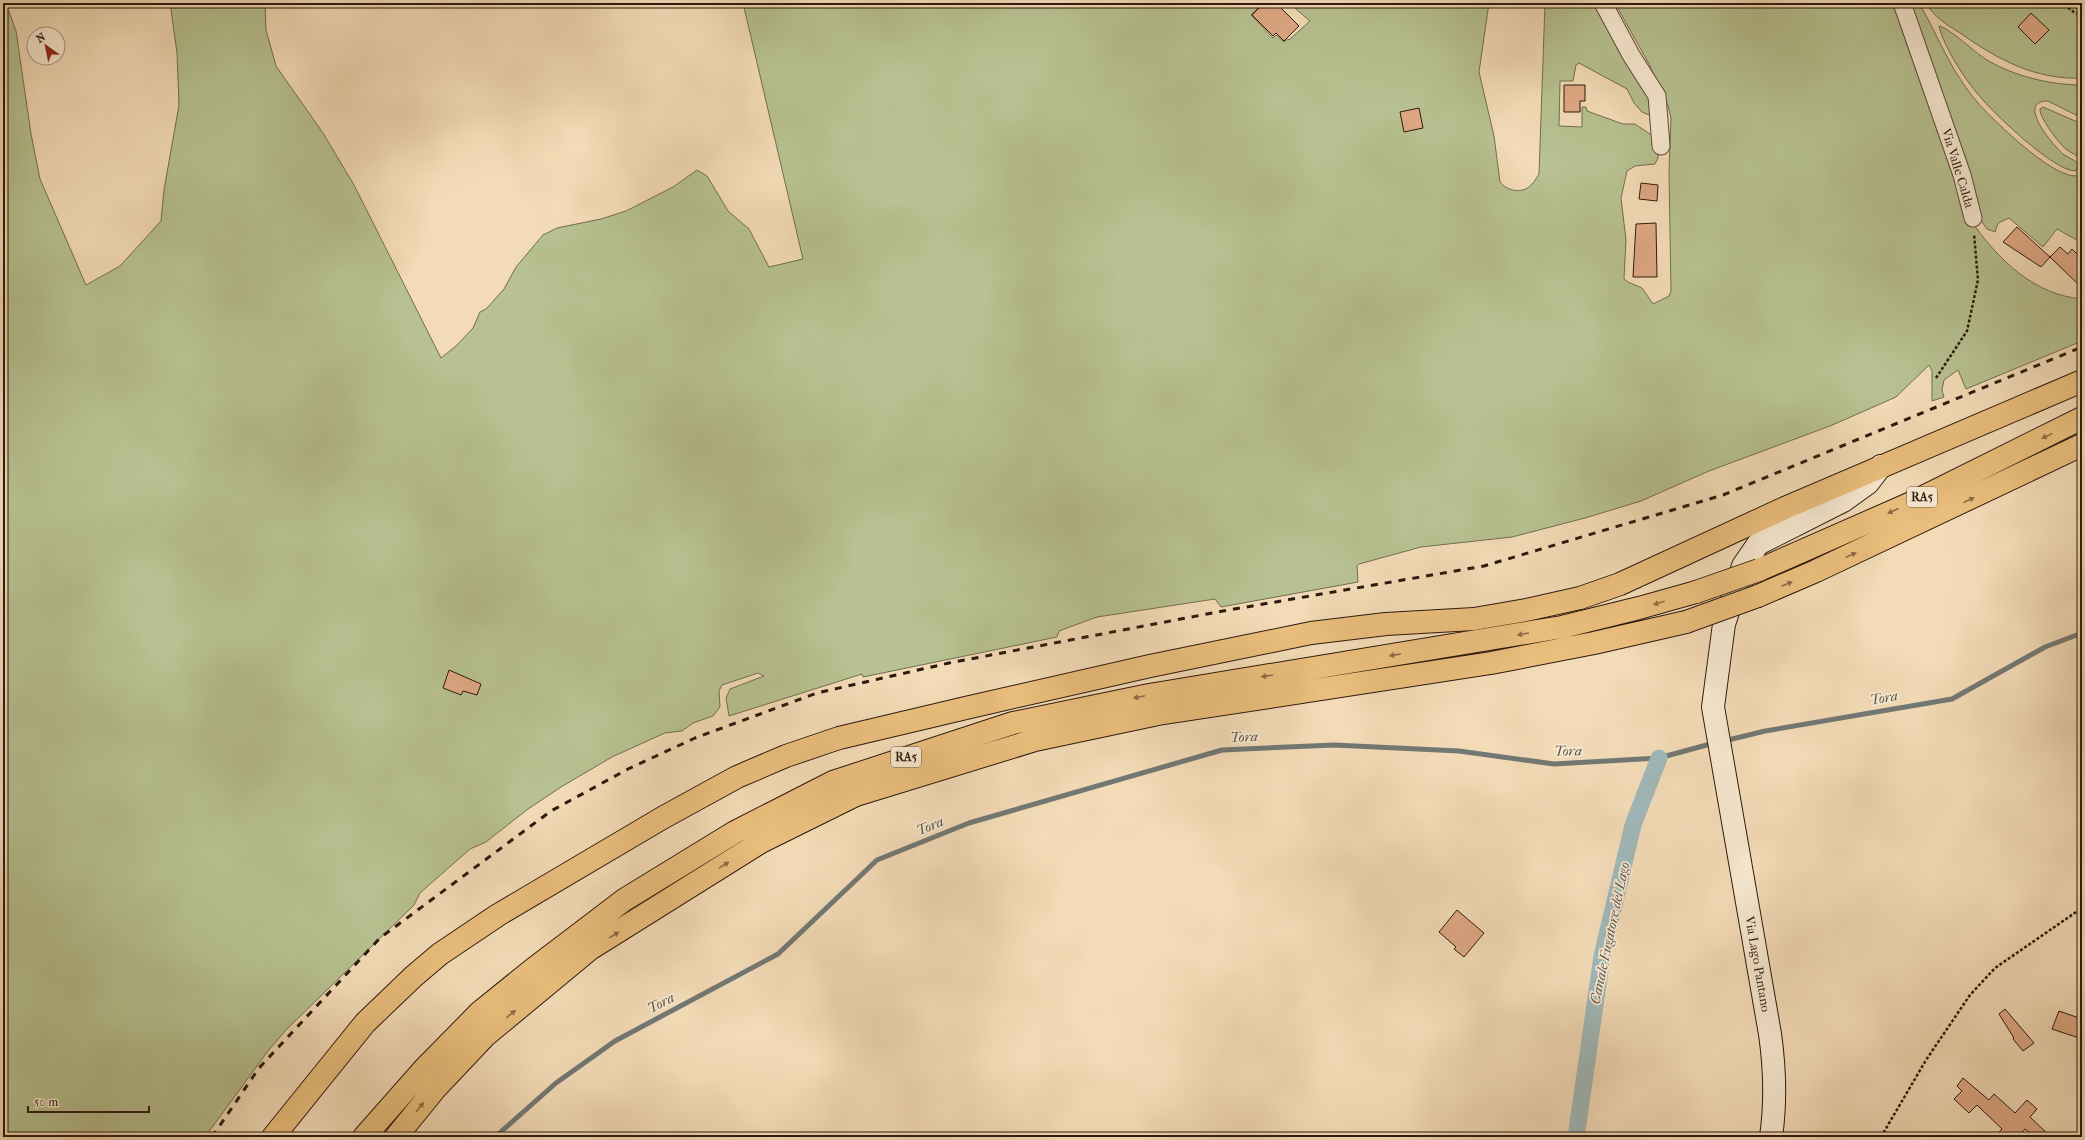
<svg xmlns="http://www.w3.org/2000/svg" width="2085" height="1140" font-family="'IM FELL French Canon',serif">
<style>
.green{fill:#b7c191;stroke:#726d4f}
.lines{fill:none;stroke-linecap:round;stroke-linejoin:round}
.stream{stroke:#727874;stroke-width:5}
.canal{stroke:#a0b8b9;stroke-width:17}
.building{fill:#dea884;stroke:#2c190d}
.street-casing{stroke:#5e4a38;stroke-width:19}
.secondary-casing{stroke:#2c190d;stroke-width:24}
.primary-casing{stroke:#2c190d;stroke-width:24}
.highway-casing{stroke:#2c190d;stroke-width:24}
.path{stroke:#2c190d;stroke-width:2.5;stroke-dasharray:3 2;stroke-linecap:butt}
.street{stroke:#f7e8d0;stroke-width:17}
.secondary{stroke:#f7e8d0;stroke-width:22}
.primary{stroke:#eabe7c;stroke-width:22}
.highway{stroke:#eabe7c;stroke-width:22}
.rail{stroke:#2c190d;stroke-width:3;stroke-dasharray:7 7;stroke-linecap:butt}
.highway-bridge-casing{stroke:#2c190d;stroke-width:24;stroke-linecap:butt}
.highway-bridge{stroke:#eabe7c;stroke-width:22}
.oneway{fill:#8b6c44}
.labels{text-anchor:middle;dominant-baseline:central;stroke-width:3.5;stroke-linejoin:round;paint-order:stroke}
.shield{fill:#f7e8d0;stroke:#695748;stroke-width:1}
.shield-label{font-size:12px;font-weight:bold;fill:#2c190d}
.street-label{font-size:13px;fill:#2c190d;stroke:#f7e8d0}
.water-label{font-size:14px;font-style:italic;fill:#555149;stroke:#f7e8d0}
</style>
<rect width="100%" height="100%" fill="#f3dbb7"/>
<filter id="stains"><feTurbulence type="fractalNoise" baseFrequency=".005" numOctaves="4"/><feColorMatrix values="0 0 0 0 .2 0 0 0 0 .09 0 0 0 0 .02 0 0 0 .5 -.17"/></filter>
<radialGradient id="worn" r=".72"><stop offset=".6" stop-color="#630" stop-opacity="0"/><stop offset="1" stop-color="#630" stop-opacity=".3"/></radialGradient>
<!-- green -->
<path class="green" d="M3,3h3l10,28 15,103 9,45 46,106 34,-19 41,-45 3,-31 15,-85 -2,-52 -7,-50h95l1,27 10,36 47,67 31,52 87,173 15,-12 17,-18 7,-16 6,-3 18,-20 12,-22 27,-32 14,-7 44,-9 25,-8 47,-24 24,-17 10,6 21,35 21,18 20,38 34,-8 -60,-256h520l-12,12 22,23 3,-3 8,7 4,-3 1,1 21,-19 -21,-18h200l-10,69 15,64 6,46c6,8 20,12 29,5 4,-3 7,-8 10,-13l6,-171h62l56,118 -21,-9 -8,-9 -7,-14 -48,-26 -3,2 -3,16h-13l-1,45 23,1v-20h4l1,4 36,13h12l24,16 -1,18 -3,6 -20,2 -8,5 -6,27 5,42 -2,39 4,3 14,6 11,16 16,-8 2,-5 -2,-120 2,-53 -3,-12 -19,-42 -34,-61h282l77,222c26,36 61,70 108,74v42l-116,48 -8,-19 -14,10 -2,10 2,7 -12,4v-30l-3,-6 -33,32 -66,29 -121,45 -68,30 -56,17 -73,19 -91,10 -62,17 -2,2 1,16 -137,25 -6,-8 -118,18 -38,14 -2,6 -194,40 -1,-3 -133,42 -3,-18 4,-9 34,-13 -6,-3 -36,12 -3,6 1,16 -7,9 -20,7 -11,8 -17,2 -53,24 -51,30 -33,22 -42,33 -16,7 -50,44 -6,12 -128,125 -18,21 -63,86h-202z
M1906,3h13c13,22 23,46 36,68 7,11 15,23 23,32 13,15 87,88 104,70v70l-25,-14 -14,18 -34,-29 -11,5 -3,9 -8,-3 -5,-7 -10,-33z
M1926,3h146l10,12v63c-47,2 -85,-19 -122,-45 -14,-9 -25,-15 -34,-30z
M1939,26c12,3 35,26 48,34 27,16 63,25 95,25v33l-34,-17c-33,0 5,44 15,53 5,4 11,5 15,10l-2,7c-21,1 -78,-54 -93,-71 -16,-17 -39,-52 -44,-74z
M2043,107l39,17v36c-5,-5 -11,-7 -16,-11 -7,-5 -27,-32 -26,-40z"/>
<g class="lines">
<!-- stream -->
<path class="stream" d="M1724,741l41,-10 187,-32 93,-52 37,-14
M495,1137l61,-54 59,-42 163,-87 99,-94 92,-37 253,-73 112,-5 125,6 95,13 105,-6 55,-15"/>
<!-- canal -->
<path class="canal" d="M1576,1137l26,-181 31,-131 26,-67"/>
</g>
<!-- building -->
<path class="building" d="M1264,3h12l23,23 -15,15 -8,-8 -3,3 -21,-21z
M2031,13l18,17 -14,14 -17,-17z
M1564,85h21v16h-5v11h-16z
M1419,108l4,20 -19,4 -4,-20z
M1641,183l17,2 -1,16 -18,-2z
M1656,223l1,54h-24l3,-53z
M2017,227l33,30 -9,10 -38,-25z
M2060,247l8,7 4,-5 10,10v29l-32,-31z
M449,670l32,14 -4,11 -14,-4 -2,4 -18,-7z
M1457,910l27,23 -20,24 -10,-8 2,-2 -17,-15z
M2005,1009l29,34 -11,8 -10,-12 1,-1 -15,-24z
M2059,1011l23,8v20l-30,-10z
M1963,1078l26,22 5,-6 21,19 12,-13 10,9 -7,8 21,20h-16l-10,-8 -7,8h-24l8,-8 -25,-24 -8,8 -15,-14 8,-8 -5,-5z"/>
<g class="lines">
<defs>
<path id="street" d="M1603,3l28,52 26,41 4,50
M1902,3l60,172 11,43"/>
<path id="secondary" d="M1771,1137c5,-35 4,-68 -1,-103l-57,-327 11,-83 19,-58 15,-22 85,-43 25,-18 13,-17"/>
<path id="primary" d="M273,1137l92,-114 49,-47 26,-22 58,-39 166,-98 73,-40 49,-21 53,-18 131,-31 180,-41 161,-33 75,-9 88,-5 52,-9 54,-12 40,-14 167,-77 295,-126"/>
<path id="highway" d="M1759,570l150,-66 173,-86
M1758,596l58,-25 266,-126
M364,1137l60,-68 56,-57 52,-42 92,-70 111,-68 98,-50 180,-59 136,-28 413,-68 77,-19 57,-16
M396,1137l39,-48 50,-53 105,-87 171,-107 95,-47 179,-55 123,-26 333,-51 103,-20 92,-21"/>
</defs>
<!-- street casing -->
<use href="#street" class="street-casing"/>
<!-- secondary casing -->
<use href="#secondary" class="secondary-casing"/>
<!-- primary casing -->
<use href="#primary" class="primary-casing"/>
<!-- highway casing -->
<use href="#highway" class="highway-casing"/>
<!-- path -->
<path class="path" d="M2066,3l4,7 12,6
M1936,378l31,-47 11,-51 -4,-46
M1881,1137l45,-77 44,-65 25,-27 87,-60"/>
<!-- street -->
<use href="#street" class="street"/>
<!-- secondary -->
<use href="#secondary" class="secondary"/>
<!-- primary -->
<use href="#primary" class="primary"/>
<!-- highway -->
<use href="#highway" class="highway"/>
<!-- rail -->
<path class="rail" d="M212,1137l47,-69 121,-130 171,-127 77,-42 67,-31 122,-45 132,-30 274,-52 261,-45 239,-71 359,-148"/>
<defs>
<path id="highway-bridge" d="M1696,592l63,-22
M1686,622l72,-26"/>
</defs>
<!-- highway-bridge casing -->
<use href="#highway-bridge" class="highway-bridge-casing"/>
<!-- highway-bridge -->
<use href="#highway-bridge" class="highway-bridge"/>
</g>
<!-- one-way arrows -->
<defs><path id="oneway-solid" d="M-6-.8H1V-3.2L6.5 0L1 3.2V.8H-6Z"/></defs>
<g class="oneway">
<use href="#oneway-solid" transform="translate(2047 436) rotate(154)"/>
<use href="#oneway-solid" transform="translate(1969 500) rotate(-25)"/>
<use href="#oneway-solid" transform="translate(1893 511) rotate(156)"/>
<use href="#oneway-solid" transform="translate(1851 555) rotate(-25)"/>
<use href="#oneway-solid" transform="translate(1787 584) rotate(-23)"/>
<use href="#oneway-solid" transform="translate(1659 603) rotate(164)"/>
<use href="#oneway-solid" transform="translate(1523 634) rotate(170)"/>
<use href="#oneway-solid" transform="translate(1395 655) rotate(171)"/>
<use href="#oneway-solid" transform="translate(1267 676) rotate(171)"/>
<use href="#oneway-solid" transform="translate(1139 697) rotate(168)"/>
<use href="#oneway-solid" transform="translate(724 865) rotate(-32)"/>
<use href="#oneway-solid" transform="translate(614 935) rotate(-32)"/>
<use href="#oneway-solid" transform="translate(511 1014) rotate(-40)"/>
<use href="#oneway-solid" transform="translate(420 1107) rotate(-51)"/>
</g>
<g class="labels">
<!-- shield labels -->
<g class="shield">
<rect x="1907" y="487" width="30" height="20" rx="3"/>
<rect x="891" y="747" width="30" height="20" rx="3"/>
</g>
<g class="shield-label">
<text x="1922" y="497">RA5</text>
<text x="906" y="757">RA5</text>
</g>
<!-- street labels -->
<g class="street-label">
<text transform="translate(1958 168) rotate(73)">Via Valle Calda</text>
<text transform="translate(1758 964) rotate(80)">Via Lago Pantano</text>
</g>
<!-- water labels -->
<g class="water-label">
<text transform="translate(1884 698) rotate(-10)">Tora</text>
<text transform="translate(1244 737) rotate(-2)">Tora</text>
<text transform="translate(1568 751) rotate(-1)">Tora</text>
<text transform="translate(930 826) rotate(-22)">Tora</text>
<text transform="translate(1610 933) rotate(-78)">Canale Fugatore del Lago</text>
<text transform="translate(661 1003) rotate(-28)">Tora</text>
</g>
</g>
<!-- margin -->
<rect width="2085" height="1140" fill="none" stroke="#f3dbb7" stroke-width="16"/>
<rect x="4" y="4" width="2077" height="1132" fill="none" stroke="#2c190d" stroke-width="2"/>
<rect x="8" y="8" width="2069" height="1124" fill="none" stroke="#2c190d"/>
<!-- north arrow -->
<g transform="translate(46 46) rotate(327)"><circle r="19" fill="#f7e8d0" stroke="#a69582"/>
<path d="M0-3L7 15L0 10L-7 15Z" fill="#8f2418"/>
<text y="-6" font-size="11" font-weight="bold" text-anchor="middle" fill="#2c190d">N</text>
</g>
<!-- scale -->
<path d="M28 1106v6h121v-6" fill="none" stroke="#2c190d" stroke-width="2"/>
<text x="34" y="1106" font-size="12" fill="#2c190d" stroke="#f7e8d0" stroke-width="3" paint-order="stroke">50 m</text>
<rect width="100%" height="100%" filter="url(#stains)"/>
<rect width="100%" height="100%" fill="url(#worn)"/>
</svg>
